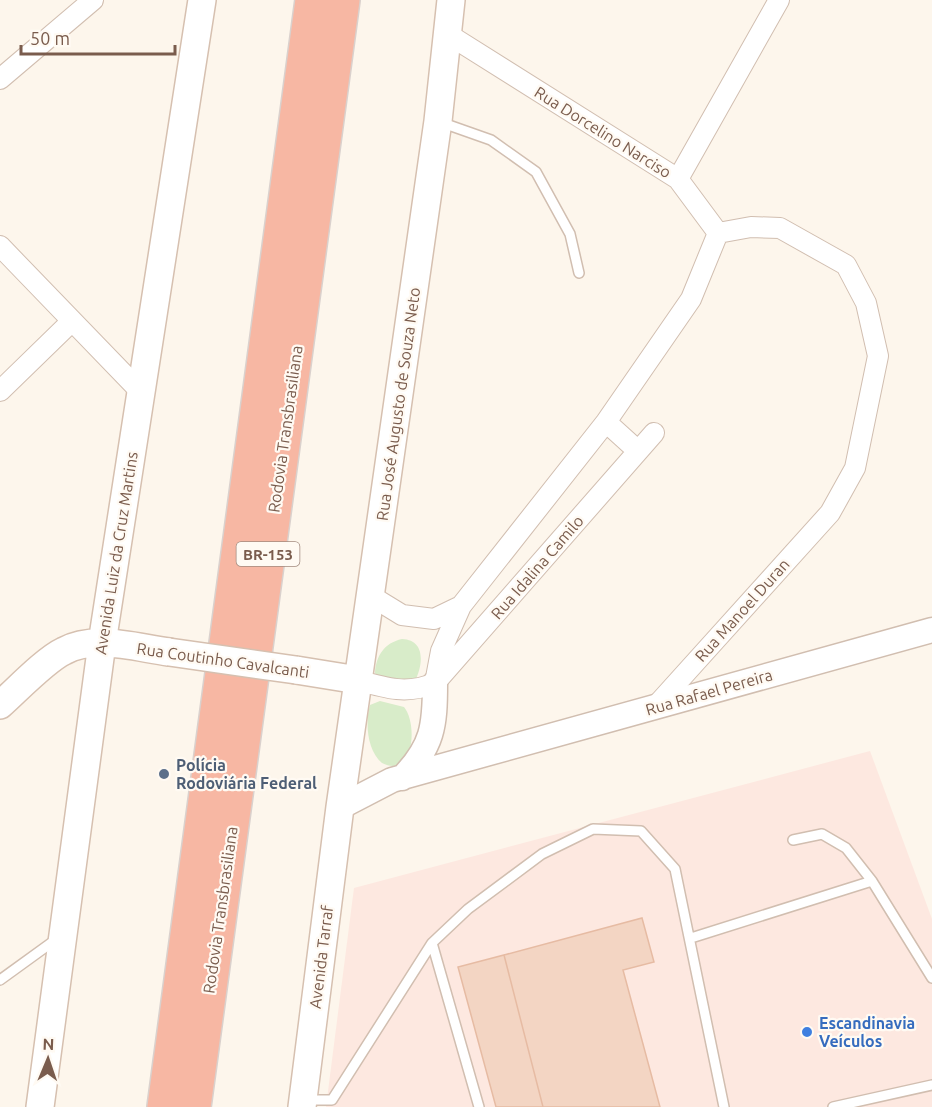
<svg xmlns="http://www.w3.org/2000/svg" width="932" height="1107" font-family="Ubuntu,sans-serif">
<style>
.commercial{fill:#fde8e0}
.green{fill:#d8ecc9}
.building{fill:#f3d5c3;stroke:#e6bba3;stroke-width:1.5}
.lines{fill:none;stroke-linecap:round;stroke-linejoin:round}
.service-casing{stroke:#d1beb0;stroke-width:12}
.minor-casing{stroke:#d1beb0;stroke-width:22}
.tertiary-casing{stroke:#d1beb0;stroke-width:27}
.secondary-casing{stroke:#d6c0b0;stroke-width:30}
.motorway-casing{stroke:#dad1cd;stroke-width:36}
.service{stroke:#fff;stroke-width:9}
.minor{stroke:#fff;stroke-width:20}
.tertiary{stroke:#fff;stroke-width:24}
.secondary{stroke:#fff;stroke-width:27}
.motorway{stroke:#f7b7a3;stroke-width:33}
.secondary-bridge-casing{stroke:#d6c0b0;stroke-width:30;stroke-linecap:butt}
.secondary-bridge{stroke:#fff;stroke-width:27}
.service-dot{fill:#5c6f8a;stroke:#fffaf3;stroke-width:2}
.shop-dot{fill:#3f7fe0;stroke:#fffaf3;stroke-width:2}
.labels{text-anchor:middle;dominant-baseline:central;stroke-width:4.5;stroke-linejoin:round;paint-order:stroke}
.shield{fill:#fffaf3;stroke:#a28b7f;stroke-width:1.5}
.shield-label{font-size:15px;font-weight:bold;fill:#7a5c4d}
.street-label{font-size:16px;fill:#7a5c4d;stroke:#fffaf3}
.service-label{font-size:16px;font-weight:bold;fill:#4e5e75;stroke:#fffaf3;text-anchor:start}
.shop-label{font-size:16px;font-weight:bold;fill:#366cbe;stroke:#fffaf3;text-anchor:start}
</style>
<rect width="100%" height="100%" fill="#fdf6ec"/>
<!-- commercial -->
<path class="commercial" d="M870,751l62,168v188h-606l28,-219z"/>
<!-- green -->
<path class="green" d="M402,639c24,1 21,26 13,42l-37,-2 -3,-6c1,-17 9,-30 27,-34z
M380,701l24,6c14,17 10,72 -22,56 -15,-13 -17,-40 -12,-58z"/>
<!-- building -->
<path class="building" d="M642,918l12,44 -31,8 37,137h-117l-39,-152z
M504,955l39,152h-47l-38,-140z"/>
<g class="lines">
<defs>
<path id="service" d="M440,122l51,18 45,32 34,62 9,39
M793,840l29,-6 24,14 26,33 60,97
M691,938l181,-57
M432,943l47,164
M0,980l58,-42
M306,1100h26l100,-157 36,-34 74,-55 51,-25 48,2 34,38 49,238
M833,1107l99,-22"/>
<path id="minor" d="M446,33l232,146 40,54
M0,79l93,-79
M678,179l101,-179
M0,246l141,146
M0,391l72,-70
M606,422l32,29
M371,596l31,19 32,4 27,-13
M358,680c27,8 49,15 77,3l219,-250
M435,683l6,-32 20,-45 145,-184 85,-123 27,-66 33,-6 29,1 66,37 20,38 12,53 -23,112 -25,45 -175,194"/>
<path id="tertiary" d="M402,778c31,-32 33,-52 33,-95
M340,807l52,-27 540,-150"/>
<path id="secondary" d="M296,670l62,10
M0,705c17,-15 45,-45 64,-54 31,-17 73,-3 105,1
M40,1107l62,-464 100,-643
M302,1107l38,-300 98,-686 13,-121"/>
<path id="motorway" d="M164,1107l148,-1107
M194,1107l149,-1107"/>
</defs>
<!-- service casing -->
<use href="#service" class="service-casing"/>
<!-- minor casing -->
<use href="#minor" class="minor-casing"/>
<!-- tertiary casing -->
<use href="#tertiary" class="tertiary-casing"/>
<!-- secondary casing -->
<use href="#secondary" class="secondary-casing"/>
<!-- motorway casing -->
<use href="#motorway" class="motorway-casing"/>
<!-- service -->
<use href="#service" class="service"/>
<!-- minor -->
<use href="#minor" class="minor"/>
<!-- tertiary -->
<use href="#tertiary" class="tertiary"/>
<!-- secondary -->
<use href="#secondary" class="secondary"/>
<!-- motorway -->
<use href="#motorway" class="motorway"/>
<defs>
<path id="secondary-bridge" d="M169,652l127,18"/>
</defs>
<!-- secondary-bridge casing -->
<use href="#secondary-bridge" class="secondary-bridge-casing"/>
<!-- secondary-bridge -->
<use href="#secondary-bridge" class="secondary-bridge"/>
</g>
<!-- markers -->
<circle class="service-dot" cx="164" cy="774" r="6"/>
<circle class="shop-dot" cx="807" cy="1032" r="6"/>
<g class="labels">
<!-- shield labels -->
<rect class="shield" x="236.5" y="542" width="63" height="24" rx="4.5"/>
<g class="shield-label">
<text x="268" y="554">BR-153</text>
</g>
<!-- street labels -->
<g class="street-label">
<text transform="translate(603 132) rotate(32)">Rua Dorcelino Narciso</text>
<text transform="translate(398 404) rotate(-82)">Rua José Augusto de Souza Neto</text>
<text transform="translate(285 429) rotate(-82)">Rodovia Transbrasiliana</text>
<text transform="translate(116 553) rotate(-81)">Avenida Luiz da Cruz Martins</text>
<text transform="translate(537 567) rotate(-49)">Rua Idalina Camilo</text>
<text transform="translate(742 610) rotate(-48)">Rua Manoel Duran</text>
<text transform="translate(223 660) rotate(8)">Rua Coutinho Cavalcanti</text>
<text transform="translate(709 692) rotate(-16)">Rua Rafael Pereira</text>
<text transform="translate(220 910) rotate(-82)">Rodovia Transbrasiliana</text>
<text transform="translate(321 957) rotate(-83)">Avenida Tarraf</text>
</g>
<!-- service labels -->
<g class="service-label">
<text x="176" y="765">Polícia<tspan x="176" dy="18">Rodoviária Federal</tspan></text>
</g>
<!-- shop labels -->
<g class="shop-label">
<text x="819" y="1023">Escandinavia<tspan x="819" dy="18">Veículos</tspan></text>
</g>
</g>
<!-- north arrow -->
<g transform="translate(48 1059) rotate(2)" stroke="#fffaf3" stroke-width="4.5" paint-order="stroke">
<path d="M0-4.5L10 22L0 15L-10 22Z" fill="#7a5c4d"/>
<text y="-9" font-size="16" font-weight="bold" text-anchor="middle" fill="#7a5c4d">N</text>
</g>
<!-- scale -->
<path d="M21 45v9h154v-9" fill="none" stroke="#7a5c4d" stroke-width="3"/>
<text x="30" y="45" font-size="18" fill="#7a5c4d" stroke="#fffaf3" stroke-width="4.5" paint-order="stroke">50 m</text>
</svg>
